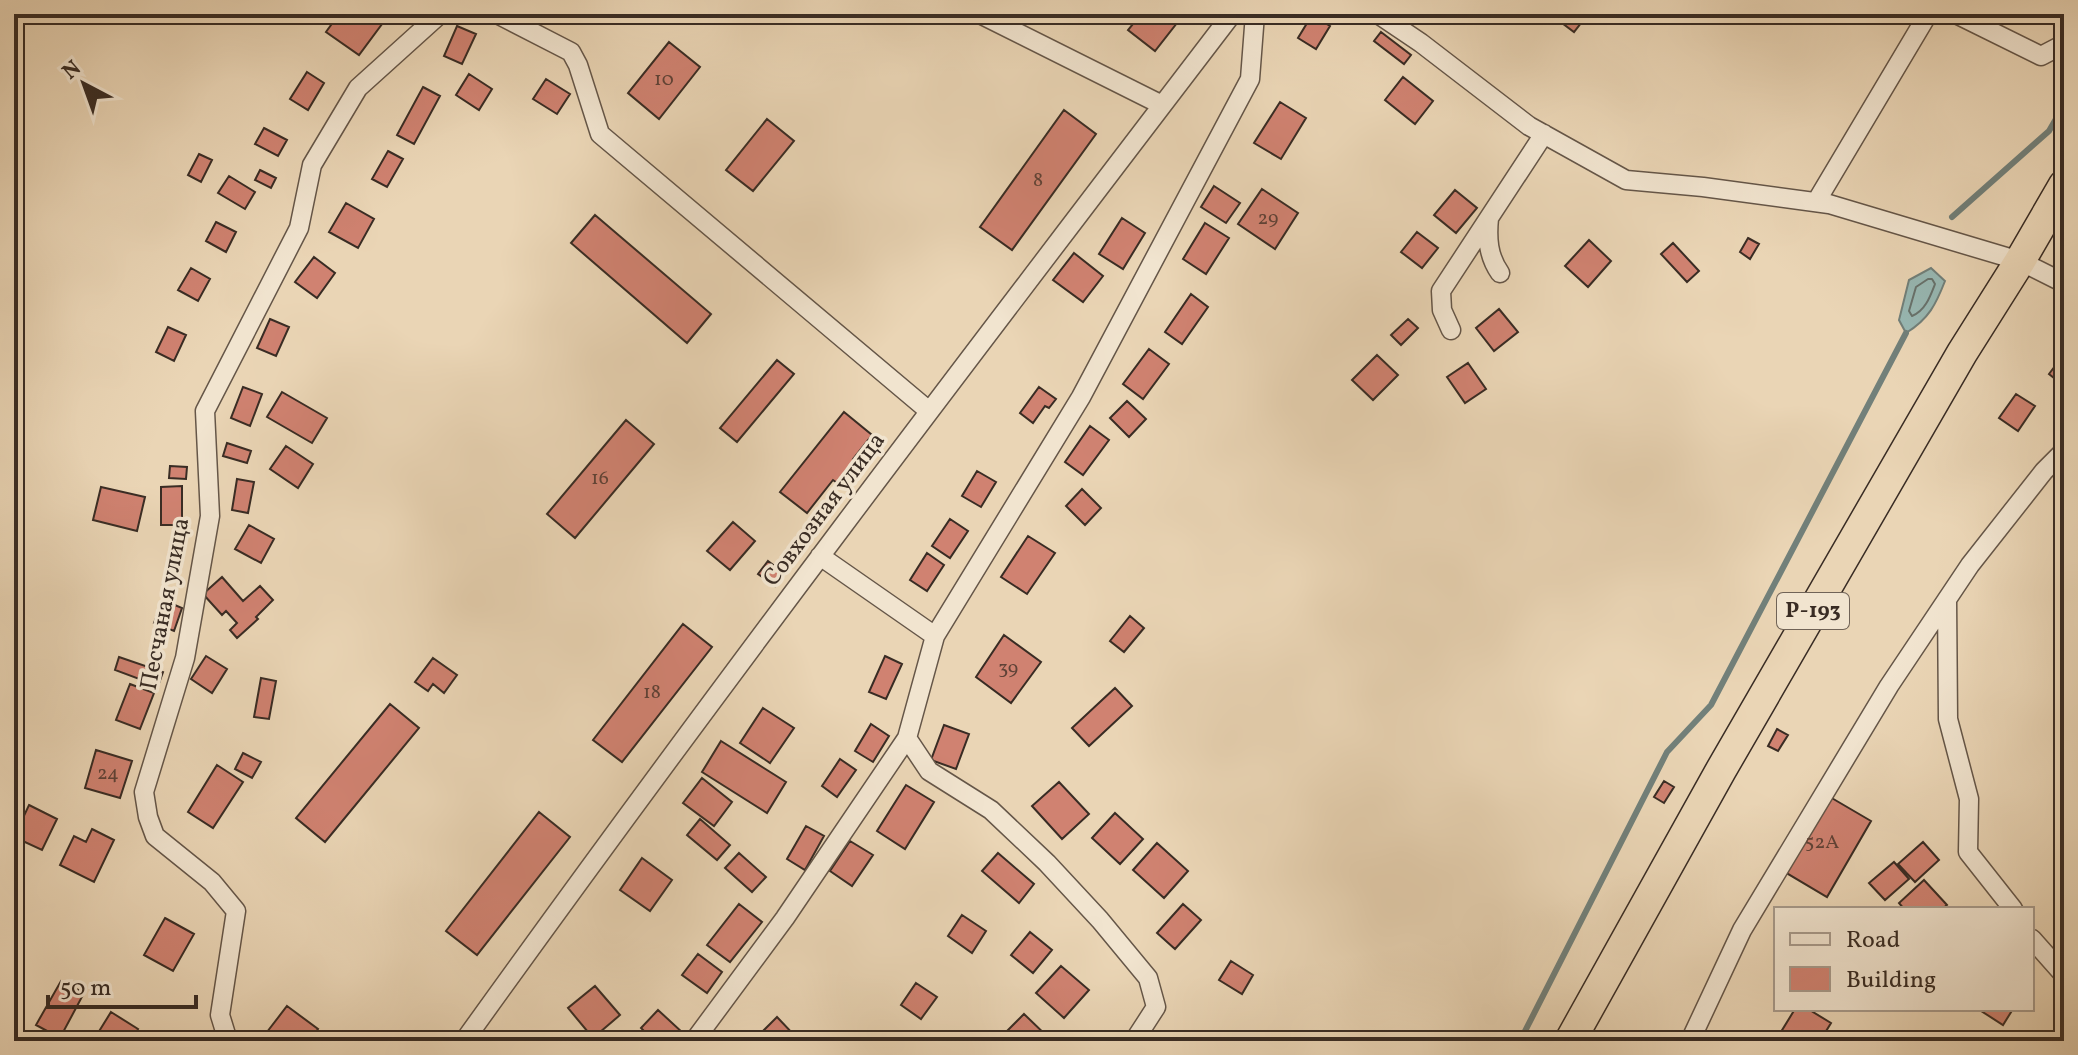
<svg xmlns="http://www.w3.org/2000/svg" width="2078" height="1055" font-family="Vollkorn,serif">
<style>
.water{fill:#98b8b3;stroke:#72807a;stroke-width:2}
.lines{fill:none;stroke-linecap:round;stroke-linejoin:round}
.shore{stroke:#68726c;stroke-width:2}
.stream{stroke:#72807a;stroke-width:6}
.building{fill:#d08271;stroke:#392c24;stroke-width:2}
.minor-casing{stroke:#655648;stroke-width:21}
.trunk-casing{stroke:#392c24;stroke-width:33}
.minor{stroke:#f1e4cf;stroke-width:18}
.trunk{stroke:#ead5b5;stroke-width:30}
.labels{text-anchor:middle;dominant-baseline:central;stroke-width:7;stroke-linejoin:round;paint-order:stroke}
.number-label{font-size:20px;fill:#5f4237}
.shield{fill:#f1e4cf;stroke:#706357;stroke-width:2}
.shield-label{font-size:22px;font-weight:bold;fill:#392c24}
.street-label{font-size:24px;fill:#392c24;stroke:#f1e4cf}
</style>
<rect width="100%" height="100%" fill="#ead5b5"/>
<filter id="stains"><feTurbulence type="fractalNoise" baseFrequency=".0025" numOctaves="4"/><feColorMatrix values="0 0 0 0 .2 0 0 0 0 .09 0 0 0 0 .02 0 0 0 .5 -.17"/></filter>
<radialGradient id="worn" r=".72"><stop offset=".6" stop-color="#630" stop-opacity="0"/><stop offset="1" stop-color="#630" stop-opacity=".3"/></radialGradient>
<!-- water -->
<path class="water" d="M1931,268l14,13c-9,23 -16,38 -39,52l-7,-13 10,-40z"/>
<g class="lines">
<!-- shore -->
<path class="shore" d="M1928,279h4l3,5c-5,13 -10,27 -23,32l-3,-5 7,-24z"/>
<!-- stream -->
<path class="stream" d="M1952,217l97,-86 15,-26
M1520,1041l147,-289 44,-47 195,-372"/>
</g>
<!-- building -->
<path class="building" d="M339,14h37l9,6 -26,35 -33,-23z
M1141,14h43l-29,37 -27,-21z
M1550,14h38l-14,18z
M1312,15l18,11 -14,23 -18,-11z
M457,26l19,8 -14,30 -18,-8z
M1381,32l30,23 -7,9 -30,-23z
M669,42l31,25 -41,52 -31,-26z
M307,72l17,11 -16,27 -18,-11z
M469,74l23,15 -13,21 -23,-15z
M1403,77l30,24 -18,23 -30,-24z
M546,79l24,15 -13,20 -24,-15z
M423,87l17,9 -26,48 -17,-9z
M1280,102l26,16 -25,41 -27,-16z
M1064,110l32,24 -84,116 -32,-23z
M767,119l27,22 -41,50 -27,-21z
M264,128l23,12 -9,16 -23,-12z
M388,151l15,8 -16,28 -15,-8z
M199,154l13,6 -11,22 -13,-7z
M260,170l16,8 -5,10 -16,-8z
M229,176l26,16 -10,17 -27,-16z
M1214,186l26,17 -14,20 -25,-16z
M1262,189l36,24 -23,36 -37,-25z
M1455,190l22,18 -21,25 -22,-18z
M346,203l28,16 -16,29 -29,-16z
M595,215l116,99 -24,29 -116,-100z
M1122,218l23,15 -22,36 -24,-15z
M216,222l20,10 -10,20 -20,-11z
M1205,223l24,15 -23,36 -23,-15z
M1417,232l21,16 -16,20 -21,-16z
M1748,238l11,6 -9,15 -10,-7z
M1589,240l22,21 -23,26 -23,-21z
M1673,243l26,28 -12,11 -26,-28z
M1074,253l29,23 -20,26 -30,-22z
M314,257l21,16 -18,25 -22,-16z
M191,268l19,11 -12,22 -20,-11z
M1191,294l17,13 -26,37 -17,-12z
M1499,309l19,23 -24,19 -18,-23z
M270,319l19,8 -13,29 -19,-8z
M1408,319l10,9 -17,17 -10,-10z
M168,327l18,8 -12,26 -18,-9z
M1149,349l20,15 -26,35 -20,-15z
M2064,354v32l-15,-12z
M1377,355l21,20 -25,25 -21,-20z
M777,360l17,14 -57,68 -17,-14z
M1468,363l18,26 -21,14 -18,-26z
M243,387l19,7 -12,32 -19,-8z
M1039,387l17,12 -7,9 -4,-2 -12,17 -13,-10z
M282,392l45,26 -15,25 -45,-26z
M2016,394l19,12 -17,25 -19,-13z
M1127,401l19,18 -17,18 -19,-19z
M844,412l28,23 -19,24 7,6 -17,22 -10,-7 -26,33 -27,-21z
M626,420l28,24 -79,94 -28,-24z
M1090,426l19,14 -26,35 -18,-13z
M227,443l24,8 -4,12 -24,-7z
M286,446l27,18 -15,24 -28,-19z
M170,466l17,1 -1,12 -17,-1z
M977,471l19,11 -15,25 -19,-11z
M237,479l17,3 -6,31 -16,-3z
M182,486v39h-21v-38z
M101,487l44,10 -8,34 -44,-11z
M1082,489l19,19 -16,17 -19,-19z
M950,519l18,12 -18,27 -18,-12z
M733,522l22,19 -25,29 -23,-19z
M249,525l25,14 -13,24 -26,-14z
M1028,536l27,17 -28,41 -26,-17z
M927,553l17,12 -17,26 -17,-11z
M768,561l16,12 -9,13 -17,-12z
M222,577l21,24 17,-15 13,14 -17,17 2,2 -21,19 -7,-8 7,-7 -11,-12 -4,4 -19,-21z
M163,600l19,8 -8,23 -20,-8z
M1130,616l14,12 -20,24 -14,-11z
M683,624l29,23 -90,115 -29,-22z
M1004,635l37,27 -30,41 -35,-26z
M206,656l21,13 -15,24 -21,-14z
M885,656l17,8 -16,35 -17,-7z
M119,657l44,15 -5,14 -43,-16z
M433,658l24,17 -13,18 -11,-9 -5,7 -13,-9z
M261,678l15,3 -7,38 -15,-2z
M130,684l24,9 -14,36 -24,-9z
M1115,688l17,18 -43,40 -17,-18z
M390,704l29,24 -94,114 -29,-24z
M763,708l31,20 -24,35 -30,-20z
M871,724l18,12 -16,26 -18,-11z
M944,725l25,9 -13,35 -25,-9z
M1777,729l11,6 -10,16 -10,-5z
M721,741l65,41 -19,31 -65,-41z
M96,750l36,11 -12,37 -35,-10z
M243,753l18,9 -9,16 -17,-9z
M840,759l16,11 -19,27 -15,-11z
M217,765l26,17 -30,46 -25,-16z
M702,778l30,24 -18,24 -31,-23z
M1664,781l10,6 -10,16 -10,-6z
M1059,782l30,32 -27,25 -30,-33z
M906,785l28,17 -29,47 -28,-18z
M1818,790l53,31 -44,76 -54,-32z
M29,805l28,14 -15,31 -28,-13z
M539,812l31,25 -93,118 -31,-24z
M1115,813l28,26 -23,25 -28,-26z
M700,819l30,26 -13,15 -30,-25z
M806,826l18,10 -19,34 -18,-11z
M92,829l22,11 -20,42 -34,-17 14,-29 12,6z
M850,841l23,14 -21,31 -22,-15z
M1923,842l16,18 -24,22 -17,-18z
M1157,843l31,28 -24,27 -31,-28z
M739,853l27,24 -14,15 -27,-24z
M998,853l36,31 -15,19 -37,-32z
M642,858l30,22 -22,31 -30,-21z
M1894,862l15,17 -24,21 -16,-17z
M1924,880l23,25 -5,4h-38l-5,-6z
M739,904l23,18 -32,40 -23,-17z
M1183,904l18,16 -26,29 -18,-16z
M962,915l24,16 -14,22 -24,-17z
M165,918l29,16 -21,37 -29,-16z
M1030,932l22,18 -19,23 -22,-18z
M698,954l24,18 -15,21 -25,-18z
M1231,961l22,14 -11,19 -23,-14z
M1061,966l28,24 -25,28 -28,-25z
M61,981l23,12 -24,45 -24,-13z
M916,983l21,14 -16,22 -20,-14z
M595,986l25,29 -27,23 -25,-30z
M287,1006l31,23 -9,12h-30l-12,-9z
M1795,1009h13l23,14 -11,18 -44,-1z
M1978,1009h35l-10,16z
M658,1010l25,23 -7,8h-22l-13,-13z
M111,1012l27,17 -8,12h-37z
M1024,1014l28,27h-43l-6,-6z
M777,1017l20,21 -4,3h-40z"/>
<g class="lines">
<defs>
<path id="minor" d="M497,14l74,38 7,13 22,69 329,277
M980,14l182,91
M1378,14l43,29 108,83 97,54 77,7 126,17 191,57 44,22
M1956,14l85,42 23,-12
M1816,202l112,-188
M1489,218c-2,20 -1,38 11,55
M1451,330l-9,-20 -1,-19 103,-157
M820,556l115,80
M1947,599l1,120 21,80 -1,53 45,57
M907,738l22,33 62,39 56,53 53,57 48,58 8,29 -22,34
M2032,939l32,36
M228,1041l-8,-26 16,-104 -24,-29 -57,-46 -7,-19 -4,-25 41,-134 25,-142 -5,-105 94,-183 13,-63 46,-77 82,-74
M464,1041c249,-347 508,-687 768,-1027
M694,1041l91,-123 122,-180 28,-102 146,-239 169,-318 5,-65
M1690,1041l52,-111 147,-244 81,-121 74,-94 20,-20"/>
<path id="trunk" d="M1570,1041l151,-271 241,-417 58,-92 44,-76"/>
</defs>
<!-- minor casing -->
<use href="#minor" class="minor-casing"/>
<!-- trunk casing -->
<use href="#trunk" class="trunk-casing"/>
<!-- minor -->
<use href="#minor" class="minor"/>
<!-- trunk -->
<use href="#trunk" class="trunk"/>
</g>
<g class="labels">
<!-- number labels -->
<g class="number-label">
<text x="664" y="80">10</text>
<text x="1038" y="181">8</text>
<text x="1268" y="219">29</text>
<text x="600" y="479">16</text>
<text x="1008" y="669">39</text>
<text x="652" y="693">18</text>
<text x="108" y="774">24</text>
<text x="1822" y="843">52А</text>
</g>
<!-- shield labels -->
<rect class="shield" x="1777" y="593" width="72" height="36" rx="6"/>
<g class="shield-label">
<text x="1813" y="611">Р-193</text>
</g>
<!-- street labels -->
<g class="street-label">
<text transform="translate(825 510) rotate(-53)">Совхозная улица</text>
<text transform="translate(166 604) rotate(-79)">Песчаная улица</text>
</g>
</g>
<!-- margin -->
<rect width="2078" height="1055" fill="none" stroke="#ead5b5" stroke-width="48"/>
<rect x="16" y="16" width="2046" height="1023" fill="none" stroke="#392c24" stroke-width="4"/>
<rect x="24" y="24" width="2030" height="1007" fill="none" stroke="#392c24" stroke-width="2"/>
<!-- legend -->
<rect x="1774" y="907" width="260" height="104" fill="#f1e4cf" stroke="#a79a8b" stroke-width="2"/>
<rect x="1790" y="933" width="40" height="12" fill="#f1e4cf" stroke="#a79a8b" stroke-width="2"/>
<text x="1846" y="947" font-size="24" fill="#392c24">Road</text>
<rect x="1790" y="967" width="40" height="24" fill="#d08271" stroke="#a79a8b" stroke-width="2"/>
<text x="1846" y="987" font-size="24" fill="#392c24">Building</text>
<!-- north arrow -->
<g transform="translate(84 84) rotate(319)" stroke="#f1e4cf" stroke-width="6" paint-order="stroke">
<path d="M0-6L14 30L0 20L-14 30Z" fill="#392c24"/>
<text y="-12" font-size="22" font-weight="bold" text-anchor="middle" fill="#392c24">N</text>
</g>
<!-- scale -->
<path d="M48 995v12h148v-12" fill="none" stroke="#392c24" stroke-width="4"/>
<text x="60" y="995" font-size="24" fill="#392c24" stroke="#f1e4cf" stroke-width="6" paint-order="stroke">50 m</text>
<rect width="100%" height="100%" filter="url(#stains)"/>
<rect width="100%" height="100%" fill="url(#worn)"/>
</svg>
